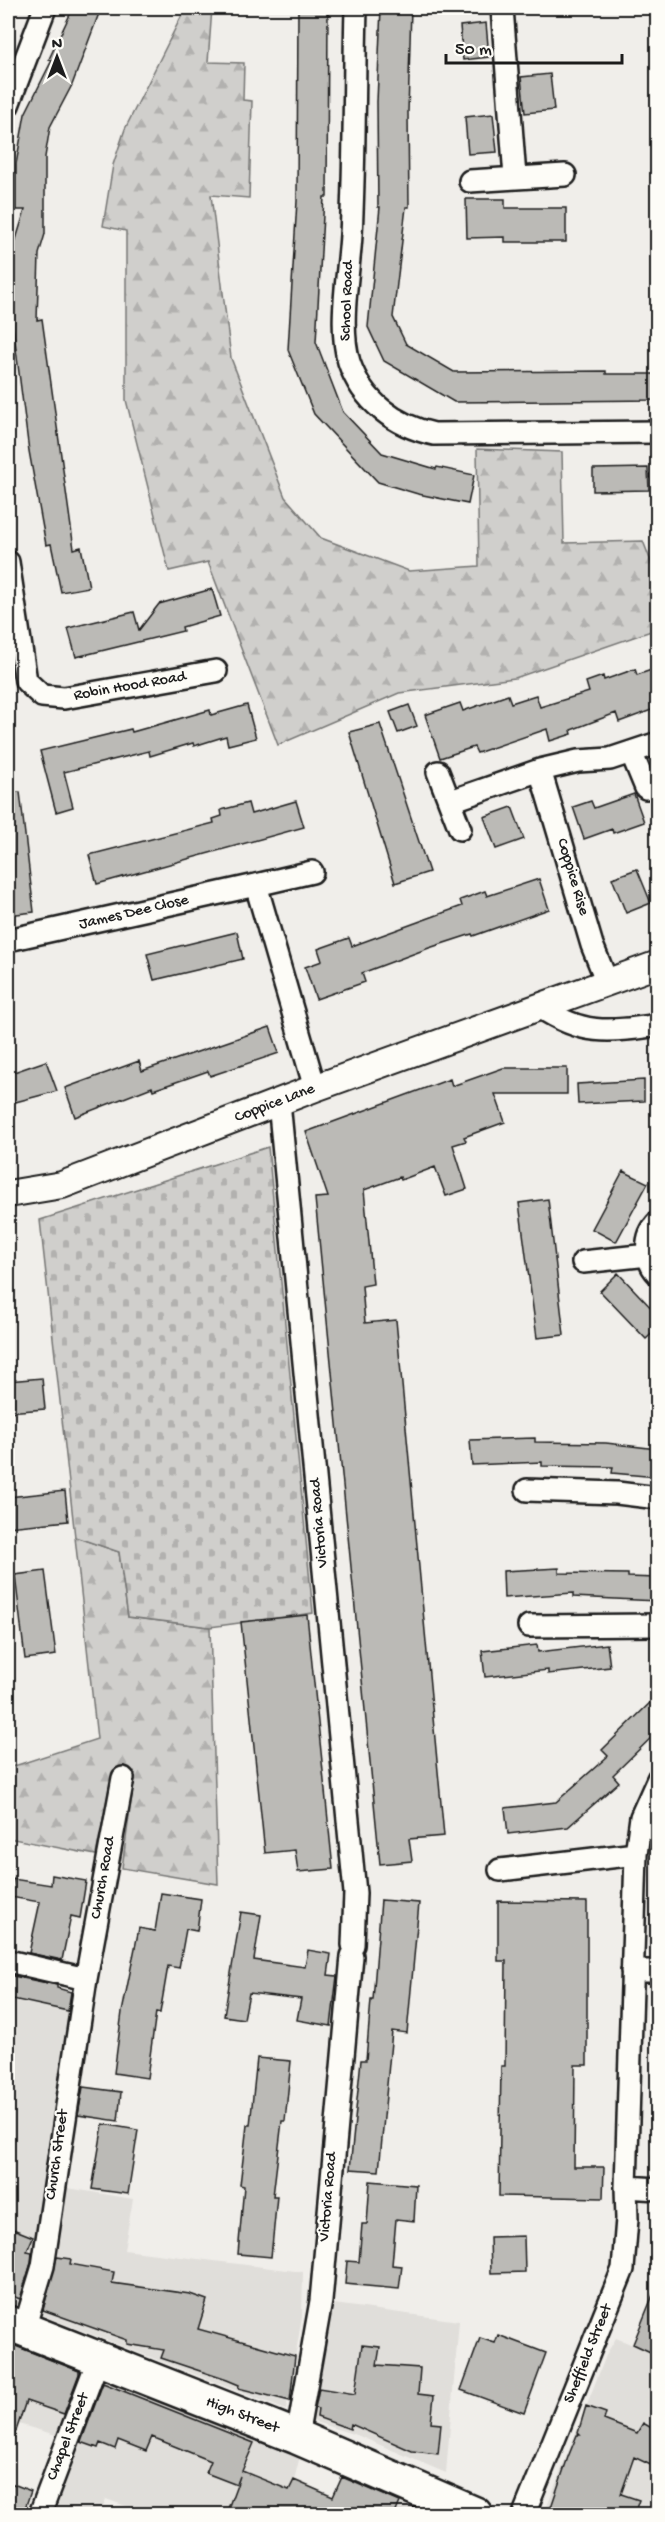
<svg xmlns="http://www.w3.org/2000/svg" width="665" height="2522" font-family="'Gochi Hand',sans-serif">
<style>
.built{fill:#e0deda}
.forest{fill:url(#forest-firs);stroke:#767674;stroke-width:1.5}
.cemetery{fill:url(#cemetery-stones);stroke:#767674;stroke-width:1.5}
.building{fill:#bbbab6;stroke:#1c1c1c;stroke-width:1.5}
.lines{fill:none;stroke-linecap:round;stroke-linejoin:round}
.minor-casing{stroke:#1c1c1c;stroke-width:26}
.tertiary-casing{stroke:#1c1c1c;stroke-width:30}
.primary-casing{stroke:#1c1c1c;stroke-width:38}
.minor{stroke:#fdfcf7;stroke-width:21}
.tertiary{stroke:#fdfcf7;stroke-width:26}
.primary{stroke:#fdfcf7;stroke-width:33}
.labels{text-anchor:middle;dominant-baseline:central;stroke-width:4.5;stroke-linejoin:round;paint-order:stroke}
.street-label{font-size:16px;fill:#1c1c1c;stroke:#fdfcf7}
</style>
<defs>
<pattern id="forest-firs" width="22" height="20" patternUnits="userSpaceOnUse" patternTransform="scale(1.5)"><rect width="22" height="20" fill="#d0cfcc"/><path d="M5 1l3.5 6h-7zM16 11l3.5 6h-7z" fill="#b2b1af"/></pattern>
<pattern id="cemetery-stones" width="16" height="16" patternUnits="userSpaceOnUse" patternTransform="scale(1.5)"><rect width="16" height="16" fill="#d0cfcc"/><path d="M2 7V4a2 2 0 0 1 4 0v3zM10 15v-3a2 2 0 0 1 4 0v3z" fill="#b2b1af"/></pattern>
</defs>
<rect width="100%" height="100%" fill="#f0eeea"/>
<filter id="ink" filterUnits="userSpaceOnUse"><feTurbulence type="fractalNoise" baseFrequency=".0167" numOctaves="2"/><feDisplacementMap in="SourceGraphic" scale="12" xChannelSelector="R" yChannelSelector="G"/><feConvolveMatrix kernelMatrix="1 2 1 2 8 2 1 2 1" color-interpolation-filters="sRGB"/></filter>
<g filter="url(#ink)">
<!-- built -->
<path class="built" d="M8,1975l63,17 -33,271 -15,45 -15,-6z
M62,2187l71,12 -9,51 179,22 -1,45 -16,93 -249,-97z
M334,2304l125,17 -13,152 -87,-37 -47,-15z
M616,2338l41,17v159h-113l63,-161z
M8,2343l74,26 -26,66 -48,-14z
M98,2375l202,81 -6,24 -15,34h-131l-42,-15 -6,15h-45z
M343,2475l98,39h-111l2,-18z"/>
<!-- forest -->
<path class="forest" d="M198,8h14l-4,54 36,1 -1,37 9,1 -3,97 -38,-3 20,163 54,139 36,41 88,33 70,-5 -2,-117 85,3 2,91 79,-2 14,36v52l-142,49 -116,15 -121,52 -70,-183 -39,9 -43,-171v-169l-23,-5 10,-61 12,-36 60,-120 12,1z
M75,1537l44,15 9,65 82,10 8,257 -96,-16 11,-81 -23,-3 -14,71 -88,-17v-70l89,-29z"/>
<!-- cemetery -->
<path class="cemetery" d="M268,1147l45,466 -103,14 -82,-10 -9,-65 -44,-15 -35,-317z"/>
<!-- building -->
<path class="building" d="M73,8h28l-29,77 -22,42 -5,30v77l-6,20 -2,66 5,-1 32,230 7,-2 8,40 -28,5 -10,-48 -5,1 -17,-94 -18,-141 1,-50 -2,-1 15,-49h-9v-46l9,-50 27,-54 -3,-1z
M298,8h30l-1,189h-3l-8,145 27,70 39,41 54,16 1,-2 37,8 -6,29 -50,-10 -40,-12 -64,-68 -26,-64 9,-149z
M381,8h30l-3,105 1,94h-3l-13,110 13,27 48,28 152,-1v3h51v26l-203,2 -70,-41 -16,-34 12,-120h-2l-1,-105z
M486,23l3,34 -26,3 -3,-34z
M550,74l4,36 -29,3 -4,-36z
M493,114l4,38 -29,2 -3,-37z
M466,199h39v9h61v34h-61v-5l-38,1z
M648,468l1,22 -56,1v-22z
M212,589l8,27 -38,11 1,4 -107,26 -8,-29 66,-16 5,18 20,-26z
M657,668v40l-38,14 -3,-9 -45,17 1,4 -22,7 -3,-12 -70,24 -3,-6 -34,11 -15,-43 35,-12 3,8 45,-16 3,8 25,-8 4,12 49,-15 -3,-10 17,-6 1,4 31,-11 2,6z
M247,705l9,33 -28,7 -2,-9 -32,10 -1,-3 -43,13 -1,-5 -85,21 9,35 -17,5 -16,-61 91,-22 1,3 78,-22 1,5z
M409,705l8,21 -19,7 -8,-21z
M380,724l49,148 -34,11 -46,-151z
M20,792l14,120 -26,3v-122z
M634,794l10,28 -31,11 -1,-4 -28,10 -11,-32 18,-6 3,7z
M296,801l8,26 -207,57 -8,-29 125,-32 -1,-4 9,-3 -1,-6 27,-7 3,11z
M512,807l12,32 -28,10 -12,-32z
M637,869l14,34 -25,10 -14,-35z
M539,879l10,30 -76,27 -1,-2 -43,14 -67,25 3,9 -49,17 -11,-32 17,-6 -4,-12 31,-11 3,8 110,-40 -2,-6 25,-9 2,5z
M237,932l6,27 -89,21 -7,-26z
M270,1027l9,26 -69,23 -2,-5 -55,19 -1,-3 -77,30 -10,-29 74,-27 3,10z
M46,1061l11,30 -49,13v-30z
M503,1068h64v26h-72l10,28 -41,15 2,4 -13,4 14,44 -21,7 -11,-29 -34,13 -1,-3 -36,13 9,94 -11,2 3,37 31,-3 48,516 -35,3 3,22 -32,3 -65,-666 13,-1 -22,-65 144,-53 2,7z
M644,1080v21l-66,3 -1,-20z
M623,1171l25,12 -32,59 -24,-13z
M548,1199l16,136 -27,3 -18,-135z
M618,1273l39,41v15l-11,10 -46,-48z
M42,1378l3,31 -37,3v-31z
M535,1438v4l71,1 51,6v28l-45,-4 1,-6 -71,-1v-4l-70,3 -2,-25z
M65,1491l3,30 -60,6v-30z
M559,1568v5l69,1v3l29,1v23l-84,-4v-4l-69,5 -1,-27z
M45,1571l11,84 -31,4 -10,-84z
M307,1615l26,254 -35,3 -3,-22 -30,3 -24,-231z
M607,1644l3,23 -62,7v-4l-63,7 -3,-26 55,-6 1,7z
M657,1696v36l-44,43 6,7 -51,45 -60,7 -3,-26 51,-6 52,-46 -6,-6z
M52,1875l34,6 -6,37 -9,-2 -9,44 -33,-7 11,-51 -30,-5 3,-18 38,6z
M161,1893l40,6 -4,32 -11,-2 -7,39 -11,-2 -8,47 -4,-1 -9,66 -33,-5 8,-61 17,-84 16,3z
M381,1900l38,3 -12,130 -15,-2 -13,140 -29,-2 11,-109h5l5,-60h2z
M498,1901l89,1v163h-12l-1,102h30l-1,31 -104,-2 2,-130h4l1,-105h-8z
M241,1912l20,3 -7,45 51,7 3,-17 23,4 -3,21 9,1 -6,50 -34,-6 4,-21 -52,-6 -5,26 -20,-3z
M8,1975l49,10v3l14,4 -3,19 -60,-13z
M257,2058l34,3 -6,60h-3l-9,75h4l-6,61 -33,-3 6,-68 -4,-1 7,-60h3z
M83,2087l38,5 -3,29 -40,-6z
M103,2124l35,6 -10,64 -36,-5z
M370,2181l46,4 -2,36 -18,-2 -4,46 10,1 -3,23 -54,-5 2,-23 12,1 3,-38h5z
M8,2227l25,10 -6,14 5,1 -1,11 -11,36 -10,-4 -2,4z
M524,2236l1,36 -34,1 -1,-36z
M57,2257l14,2 -1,5 44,8 -2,11 78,11 17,6 -9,29 97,27 -5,45 -52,-13 1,-3 -12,-5 -66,-22 3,-8 -37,-6v-4l-84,-30z
M657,2285v70l-24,-11z
M498,2335l48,18 -22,60 -63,-23 19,-52 15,5z
M8,2343l71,28v3l-15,40 -38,-13 -15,45h-3z
M362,2345l18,2 -3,18 43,3 -2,26 16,2 -3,27 10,1 -3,30 -26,-3 -61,-27 -1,5 -33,-12 1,-8 -3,-1 4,-20 36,6z
M103,2383l151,60 -12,28 47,19 5,-10 39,17 9,-20 58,25 -5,12h-169l14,-38 -3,9 -31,-12 5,-12 -59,-24 -6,14 -28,-11 -3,9 -15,-6 -2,5 -17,-6z
M586,2406l20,7 -2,7 33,13 6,-10 14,8v37l-23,-11 -13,37 18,6 -5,14h-73l-11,-4 18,-53 9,-22h3l-2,-2z
M8,2482l23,9 -8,23h-15z"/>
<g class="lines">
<defs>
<path id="minor" d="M356,8c-2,75 -1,151 -5,227 -2,37 -13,91 -2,127 13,39 46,64 85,72l224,-2
M502,8l13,169
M8,105l37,-97
M470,181l95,-6
M8,562l18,119 16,15 22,2 152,-27
M632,754l14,34
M540,770l52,175 15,37
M438,772l22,57
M451,801l89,-31 38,-9 32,-2 48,-16
M256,885l56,-13
M8,940l248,-55 59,203
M540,1007c43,29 68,25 118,18
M279,1102l76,791 -2,52
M658,1222c-14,14 -14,38 0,52
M583,1262l65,-7
M527,1490l90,3 41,5
M529,1626l129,-1
M500,1870l136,-16
M8,1961l78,18
M632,1971h26
M626,2187l32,2
M24,2329l19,-63 43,-287 37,-201
M297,2437l24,-136 31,-345
M40,2514l58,-154
M524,2514l99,-245 4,-50 -1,-32 10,-333 5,-37 17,-38"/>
<path id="tertiary" d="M8,1194l54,-9 253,-97 343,-124"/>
<path id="primary" d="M8,2323l289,114 178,77"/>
</defs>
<!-- minor casing -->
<use href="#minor" class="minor-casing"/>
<!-- tertiary casing -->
<use href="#tertiary" class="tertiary-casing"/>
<!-- primary casing -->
<use href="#primary" class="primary-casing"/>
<!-- minor -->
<use href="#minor" class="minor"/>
<!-- tertiary -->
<use href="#tertiary" class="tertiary"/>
<!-- primary -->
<use href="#primary" class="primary"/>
</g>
</g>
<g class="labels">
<!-- street labels -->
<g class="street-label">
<text transform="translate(348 301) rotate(-88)">School Road</text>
<text transform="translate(130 687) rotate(-10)">Robin Hood Road</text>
<text transform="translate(572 877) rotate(73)">Coppice Rise</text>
<text transform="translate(134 913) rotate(-13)">James Dee Close</text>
<text transform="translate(275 1104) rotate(-21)">Coppice Lane</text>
<text transform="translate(320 1523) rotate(-95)">Victoria Road</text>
<text transform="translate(104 1878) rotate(-80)">Church Road</text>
<text transform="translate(58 2155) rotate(-82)">Church Street</text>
<text transform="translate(329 2197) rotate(-85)">Victoria Road</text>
<text transform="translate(589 2354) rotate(-68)">Sheffield Street</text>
<text transform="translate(242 2416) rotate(21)">High Street</text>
<text transform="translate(69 2437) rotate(-69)">Chapel Street</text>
</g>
</g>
<!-- margin -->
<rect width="665" height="2522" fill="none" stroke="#fdfcf7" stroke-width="30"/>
<rect x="15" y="15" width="635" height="2492" fill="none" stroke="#1c1c1c" stroke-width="2" filter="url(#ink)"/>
<!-- north arrow -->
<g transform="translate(57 57)" stroke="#fdfcf7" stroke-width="4.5" paint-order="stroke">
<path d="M0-4.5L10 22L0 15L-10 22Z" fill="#1c1c1c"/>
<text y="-9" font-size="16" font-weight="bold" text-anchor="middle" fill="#1c1c1c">N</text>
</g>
<!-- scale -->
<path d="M446 54v9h176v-9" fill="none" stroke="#1c1c1c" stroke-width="3"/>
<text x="455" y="54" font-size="18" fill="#1c1c1c" stroke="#fdfcf7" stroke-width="4.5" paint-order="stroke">50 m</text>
</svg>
